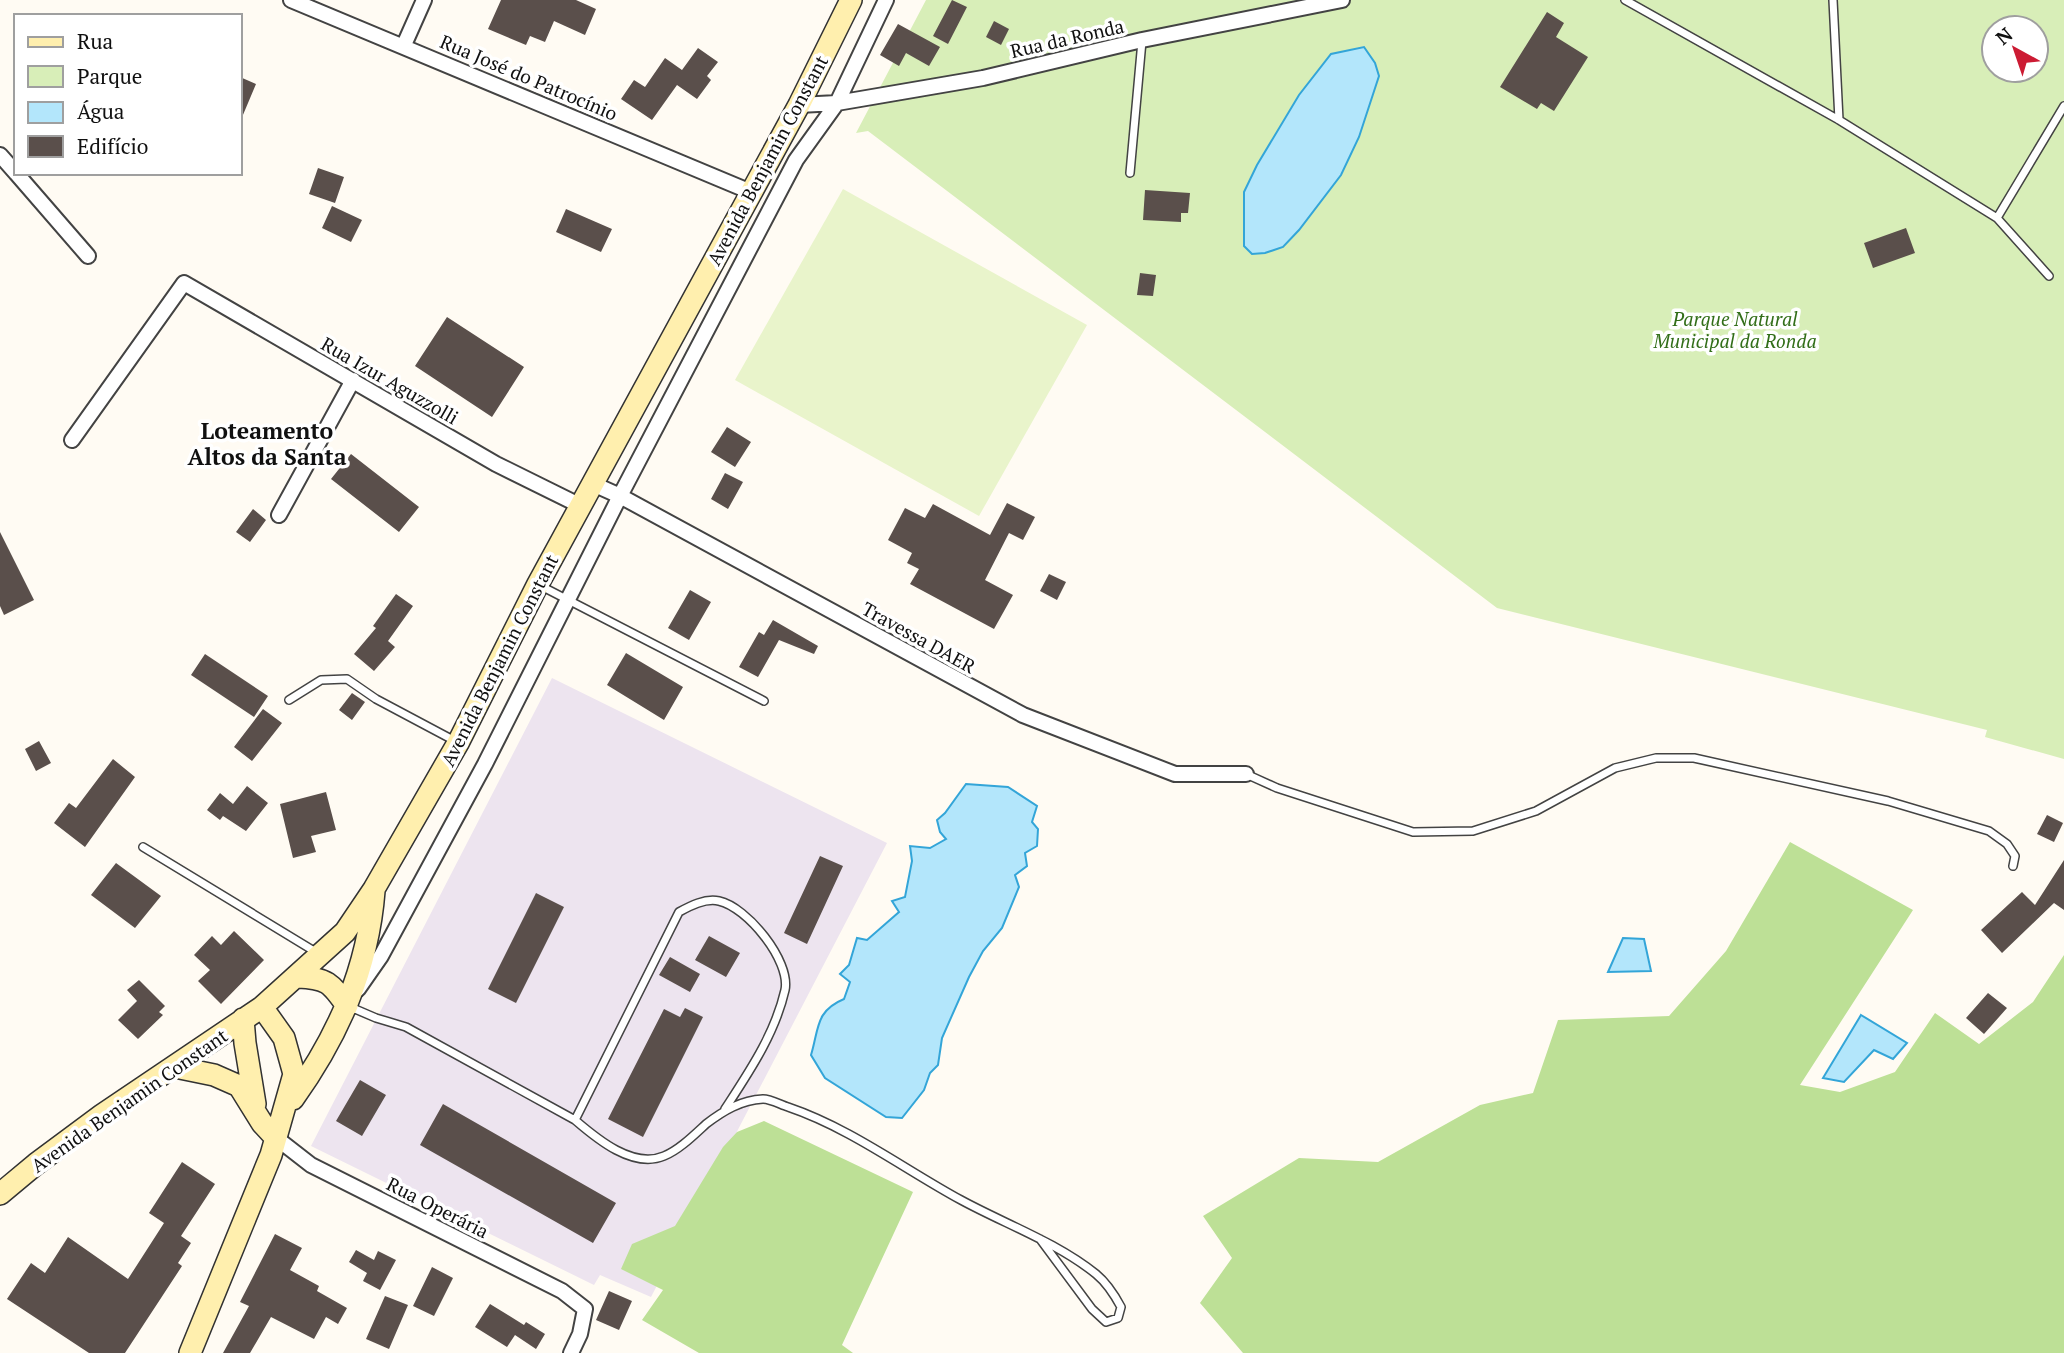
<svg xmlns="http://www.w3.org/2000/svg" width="2064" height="1353" font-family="'PT Serif',serif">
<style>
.industrial{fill:#ede4ef}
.green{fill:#d8eeb8;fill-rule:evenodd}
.forest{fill:#bde096}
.pitch{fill:#e9f4cb}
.water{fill:#b3e6fb;stroke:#33a5d8;stroke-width:2}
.building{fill:#5a4f4b}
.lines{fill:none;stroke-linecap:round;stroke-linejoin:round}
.lane-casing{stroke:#434343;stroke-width:10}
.street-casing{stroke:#434343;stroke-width:18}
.secondary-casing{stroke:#323232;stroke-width:24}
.lane{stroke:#fff;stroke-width:7}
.street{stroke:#fff;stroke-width:14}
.secondary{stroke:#ffefae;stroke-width:21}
.labels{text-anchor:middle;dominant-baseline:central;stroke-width:7;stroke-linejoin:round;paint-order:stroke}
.street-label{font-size:19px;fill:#101010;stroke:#fff}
.park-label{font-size:19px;font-style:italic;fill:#326e19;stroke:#fff}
.quarter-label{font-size:23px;font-weight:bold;fill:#101010;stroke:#fff}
</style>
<rect width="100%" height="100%" fill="#fffbf3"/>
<!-- industrial -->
<path class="industrial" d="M552,678l335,165 -236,454 -51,-22 -6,10 -283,-139z"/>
<!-- green -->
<path class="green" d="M926,0h1138v759l-79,-22 2,-7 -490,-122 -629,-477 -12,2zM1994,28h42v42h-42z"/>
<!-- forest -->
<path class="forest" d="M1790,842l123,68 -113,175 40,7 55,-20 40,-59 44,31 54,-42 31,-47v398h-821l-43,-50 32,-45 -29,-42 96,-58 79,4 102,-57 53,-12 25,-73 111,-4 57,-65z
M764,1121l149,71 -71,153 11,8h-154l-57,-33 21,-30 -42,-21 11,-25 43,-18 48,-79 14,-15z"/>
<!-- pitch -->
<path class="pitch" d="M843,189l244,136 -108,191 -244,-136z"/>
<!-- water -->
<path class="water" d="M1364,47l11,16 4,13 -20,61 -18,38 -42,55 -16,17 -18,6 -13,1 -8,-8v-54l13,-27 42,-70 32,-41z
M966,784l42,3 29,19 -5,16 6,7 -1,17 -12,7 2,13 -12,9 4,12 -17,41 -19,23 -14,26 -27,61 -4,27 -8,8 -6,17 -22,28 -16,-1 -61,-39 -14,-23c8,-26 4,-44 33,-56l6,-17 -10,-8 9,-9 8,-27 10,2 32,-28 -7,-11 13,-4 7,-36 -2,-15 20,2 16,-9 -6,-7 -3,-12 8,-7z
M1623,938l21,1 7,32 -43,1z
M1861,1015l46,28 -14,16 -19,-9 -30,32 -21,-4z"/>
<!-- building -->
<path class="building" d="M501,0h75l20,9 -11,26 -31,-14 -9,21 -15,-6 -4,9 -38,-16z
M952,0l15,7 -19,37 -15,-8z
M1547,12l17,11 -8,14 32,20 -34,54 -13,-8 -4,6 -37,-22z
M994,21l15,8 -8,16 -15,-8z
M898,24l42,23 -11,19 -23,-13 -7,13 -19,-11z
M698,48l20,14 -11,14 4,4 -14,19 -20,-14 -25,35 -31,-21 13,-19 11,7 20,-29 17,12z
M240,77l16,7 -16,38z
M318,168l26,9 -9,26 -26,-9z
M1145,190l45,3 -2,20h-7v9l-38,-2z
M332,206l30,14 -11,22 -29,-14z
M566,209l46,20 -11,23 -45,-20z
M1906,228l9,25 -42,15 -9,-25z
M1140,273l16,2 -3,21 -16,-1z
M447,317l77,50 -32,50 -77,-51z
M727,427l24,15 -16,25 -24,-15z
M351,454l68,53 -20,25 -68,-53z
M725,473l18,9 -15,27 -17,-10z
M1007,503l28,14 -12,23 -14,-7 -24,47 28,15 -19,34 -84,-45 9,-15 -12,-6 5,-10 -24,-13 17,-32 20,10 8,-14 57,31z
M253,509l13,11 -16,22 -14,-10z
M0,532l34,68 -30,15 -4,-9z
M1049,574l17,8 -9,18 -17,-9z
M690,590l21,12 -22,38 -21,-12z
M396,594l17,12 -25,35 7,6 -21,24 -20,-17 22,-26 -3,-2z
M773,620l45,26 -4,8 -35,-14 -21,37 -19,-10 20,-35 5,3z
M626,653l57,34 -19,33 -57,-35z
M205,654l63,42 -14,21 -63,-42z
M352,693l13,9 -13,18 -13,-10z
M263,709l19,14 -30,38 -18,-14z
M39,741l12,22 -15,8 -11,-22z
M113,759l22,18 -50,70 -31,-24 15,-20 7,5z
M247,786l21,17 -22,28 -23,-15 -3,4 -13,-10 13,-17 13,11z
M326,792l10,38 -25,6 5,16 -23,6 -13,-54z
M2047,815l16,8 -9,19 -17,-8z
M820,856l23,10 -36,78 -23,-11z
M2064,860v50l-10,-7 -52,50 -21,-23 41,-38 13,13z
M116,863l45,33 -26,32 -44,-33z
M536,893l28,14 -48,96 -28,-14z
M234,931l30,29 -43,44 -23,-23 12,-11 -16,-15 18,-19 9,9z
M709,936l31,17 -14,24 -31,-17z
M670,957l30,17 -10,18 -31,-17z
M139,980l26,26 -6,6 4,3 -25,24 -20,-19 19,-19 -10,-11z
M1988,993l19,15 -23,26 -18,-16z
M685,1008l18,9 -60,120 -35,-18 56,-110 16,8z
M360,1080l26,15 -24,41 -26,-15z
M443,1104l173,99 -23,40 -173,-98z
M182,1162l33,22 -34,52 10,7 -13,20 4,3 -57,87h-36l-82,-54 24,-36 14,10 23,-36 60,42 36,-56 -15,-10z
M275,1234l27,14 -12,22 29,16 -2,5 30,17 -9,16 -12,-7 -12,22 -43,-22 -21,36h-27l26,-47 -9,-4z
M356,1250l18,10 4,-9 18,9 -16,30 -17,-9 4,-8 -18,-11z
M432,1267l21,11 -19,38 -21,-10z
M609,1291l23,10 -13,29 -23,-10z
M385,1296l23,9 -19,44 -23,-10z
M490,1304l34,21 2,-3 19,12 -9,15 -21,-14 -8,12 -32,-20z"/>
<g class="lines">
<defs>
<path id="lane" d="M1625,0l214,120 158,98 52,58
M1833,0l6,120
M1130,173l12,-132
M1997,218l67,-112
M541,586l223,115
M289,700l32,-20 26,-1 29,20 79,42
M1246,774l31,14 136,44 60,-1 63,-20 79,-43 41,-10h38l194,43 101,30 18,13 8,12 -2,10
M143,847l176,107
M348,1006l28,12 30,9 169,93c22,19 58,49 89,36 15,-6 30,-21 42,-32 17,-13 35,-24 57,-25 8,0 18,6 25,8 62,21 116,62 173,93 44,24 95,42 135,74 11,9 18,20 25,33l-3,11 -12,4 -14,-13 -52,-70
M575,1120l104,-208c11,-6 26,-14 40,-11 28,6 72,60 66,89 -10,44 -36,82 -60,119"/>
<path id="street" d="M291,0l460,192
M404,45l20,-45
M799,105l38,-2 146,-25 159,-38 200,-40
M0,155l16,18
M16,173l72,83
M72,440l112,-157 312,181 83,41
M591,483l29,13 403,219 152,59h71
M279,515l74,-135
M358,989l23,-33 104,-192 135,-268 176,-336 41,-57 49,-103
M275,1137l36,28 251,126 23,18 -5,25 -9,19"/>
<path id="secondary" d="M298,977c29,1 33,6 49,29
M243,1019l2,24 10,61
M175,1067l39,8 25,11 23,37 13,14
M293,1099c45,-63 75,-130 81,-208
M0,1194l36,-30 66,-49 160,-108 83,-75 29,-43 84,-146 80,-159 261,-479 52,-105
M190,1353l81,-198 23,-81 -10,-36 -22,-31"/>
</defs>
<!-- lane casing -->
<use href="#lane" class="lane-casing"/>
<!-- street casing -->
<use href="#street" class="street-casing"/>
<!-- secondary casing -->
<use href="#secondary" class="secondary-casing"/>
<!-- lane -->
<use href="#lane" class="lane"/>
<!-- street -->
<use href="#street" class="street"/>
<!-- secondary -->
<use href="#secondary" class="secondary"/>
</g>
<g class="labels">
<!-- street labels -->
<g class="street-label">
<text transform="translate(1067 38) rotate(-13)">Rua da Ronda</text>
<text transform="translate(529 77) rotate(23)">Rua José do Patrocínio</text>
<text transform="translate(767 160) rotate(-62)">Avenida Benjamin Constant</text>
<text transform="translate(390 380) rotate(30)">Rua Izur Aguzzolli</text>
<text transform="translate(919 637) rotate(29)">Travessa DAER</text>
<text transform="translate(499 660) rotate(-63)">Avenida Benjamin Constant</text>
<text transform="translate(129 1100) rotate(-35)">Avenida Benjamin Constant</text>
<text transform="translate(438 1207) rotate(27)">Rua Operária</text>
</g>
<!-- park labels -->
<g class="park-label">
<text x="1735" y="318">Parque Natural<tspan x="1735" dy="22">Municipal da Ronda</tspan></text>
</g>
<!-- quarter labels -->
<g class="quarter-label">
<text x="267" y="430">Loteamento<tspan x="267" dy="26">Altos da Santa</tspan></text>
</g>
</g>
<!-- legend -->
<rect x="14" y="14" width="228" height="161" fill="#ffffff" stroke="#9f9f9f" stroke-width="2"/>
<rect x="28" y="37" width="35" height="10" fill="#ffefae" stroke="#9f9f9f" stroke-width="2"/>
<text x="77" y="49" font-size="21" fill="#101010">Rua</text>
<rect x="28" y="66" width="35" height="21" fill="#d8eeb8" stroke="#9f9f9f" stroke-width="2"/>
<text x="77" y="84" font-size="21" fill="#101010">Parque</text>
<rect x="28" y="102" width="35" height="21" fill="#b3e6fb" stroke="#9f9f9f" stroke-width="2"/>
<text x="77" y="119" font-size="21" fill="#101010">Água</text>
<rect x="28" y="136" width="35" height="21" fill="#5a4f4b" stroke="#9f9f9f" stroke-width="2"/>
<text x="77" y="154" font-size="21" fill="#101010">Edifício</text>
<!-- north arrow -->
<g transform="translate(2015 49) rotate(320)"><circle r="33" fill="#ffffff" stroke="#9f9f9f" stroke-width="2"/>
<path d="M0-5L12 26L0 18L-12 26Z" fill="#cc1b33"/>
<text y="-10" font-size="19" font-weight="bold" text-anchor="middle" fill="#101010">N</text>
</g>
</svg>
